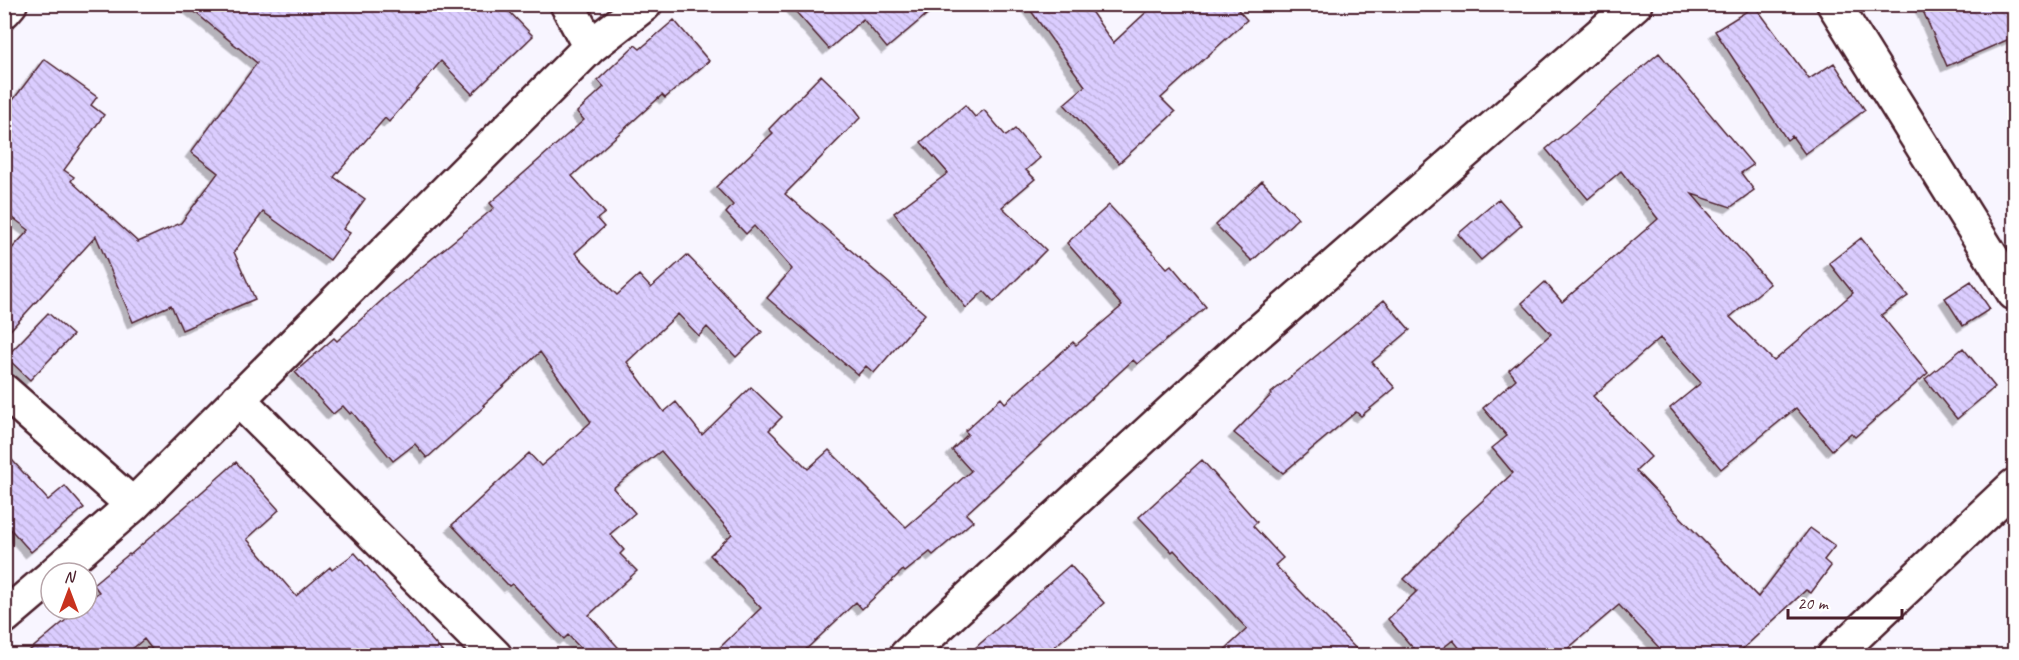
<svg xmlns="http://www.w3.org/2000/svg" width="2019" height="660" font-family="Caveat,sans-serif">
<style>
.building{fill:url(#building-back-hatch);stroke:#4a1f2b;stroke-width:1.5;filter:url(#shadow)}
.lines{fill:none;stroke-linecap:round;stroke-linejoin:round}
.minor-casing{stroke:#4a1f2b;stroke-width:38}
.major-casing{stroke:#4a1f2b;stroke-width:38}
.minor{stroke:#fff;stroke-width:33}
.major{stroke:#fff;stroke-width:33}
</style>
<defs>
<pattern id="building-back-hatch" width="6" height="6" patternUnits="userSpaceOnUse" patternTransform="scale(1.5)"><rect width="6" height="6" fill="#dbcdff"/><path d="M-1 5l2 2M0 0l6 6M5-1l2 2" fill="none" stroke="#bdb0db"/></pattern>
<filter id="shadow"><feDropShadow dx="-5.5" dy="5.5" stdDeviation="0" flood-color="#0004"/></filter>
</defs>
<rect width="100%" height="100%" fill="#f8f5ff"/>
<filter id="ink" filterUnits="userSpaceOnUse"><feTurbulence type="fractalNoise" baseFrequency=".0167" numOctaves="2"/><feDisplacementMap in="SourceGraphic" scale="12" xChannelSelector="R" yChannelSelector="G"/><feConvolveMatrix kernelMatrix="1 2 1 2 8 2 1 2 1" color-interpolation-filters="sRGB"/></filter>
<g filter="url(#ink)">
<!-- building -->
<path class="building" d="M185,4h317l31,32 -61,58 -31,-33 -52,61 -4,-4 -51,59 31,22 -22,30 7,4 -20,27 -67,-48 -29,40 21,47 -73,31 -11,-25 -38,17 -37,-86 -92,101v-80l25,-27 -25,-19v-99l40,-53 53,38 -6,8 13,10 -40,55 10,7 -3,4 67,61 43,-19 37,-50 -27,-21 66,-89z
M789,4h150l-52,44 -24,-29 -34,30z
M1026,4h60l27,39 42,-39h78l14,16 -86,78 14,14 -56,51 -55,-59 21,-18z
M1920,4h94v33l-67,29z
M1755,6l54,73 25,-16 31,47 -60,44 -13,-18 -5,4 -72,-109z
M674,20l35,41 -44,37 -3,-3 -90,81 33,37 -8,6 7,8 -29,26 42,42 22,-20 12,13 36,-33 75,77 -26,25 -29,-30 -8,9 -21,-22 -51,48 37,50 12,-10 26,33 49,-48 31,30 -13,13 39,39 21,-19 77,77 65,-56 -19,-21 16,-16 -3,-3 36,-33 4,5 68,-61 3,3 46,-39 -55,-63 42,-38 58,63 4,-3 35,42 -69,57 -4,-4 -167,154 7,7 -40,34 -3,-3 -25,20 -2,-2 -41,39 -6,-7 -57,54h-88l50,-48 -51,-53 22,-21 -71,-83 -48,37 22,25 -25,21 14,16 -4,4 17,17 -48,44 37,41h-38l-20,-21 -4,4 -52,-55 -3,2 -57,-61 77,-72 12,13 50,-44 -51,-70 -57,53 2,1 -58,52 -12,-14 -22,17 -41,-49 -2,2 -7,-8 -10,8 -38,-42 39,-34 3,3 53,-48 104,-85 -4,-5 94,-83 -7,-8 27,-25 -6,-7 37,-35 5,4z
M1659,53l94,112 -12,8 13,17 -23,17 -39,-13 78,90 -40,33 44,44 79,-68 -24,-30 32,-25 47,58 -27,19 47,58 -73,64 -4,-4 -19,17 -36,-42 -75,61 -51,-61 31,-25 -41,-45 -67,58 58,61 -15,14 122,126 52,-69 25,18 -11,14 7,6 -20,27 -5,-3 -71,66h-9l-4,-4 -3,4h-52l-48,-51 -60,51h-93l-13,-16 -20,16h-13l-32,-37 29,-28 -13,-12 54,-54 -1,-1 56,-51 -21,-25 15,-12 -24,-28 33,-29 -7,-9 42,-36 -29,-31 23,-21 17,20 96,-83 -37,-48 -33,28 -42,-50z
M821,75l31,30 9,12 -76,77 140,120 -51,59 -8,-7 -8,9 -91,-77 25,-29 -38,-43 -8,8 -20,-21 7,-8 -17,-18 57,-54 -4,-4z
M965,105l10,12 9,-7 22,26 9,-7 25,29 -14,12 9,9 -33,28 44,43 -52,52 -10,-11 -18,17 -72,-95 54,-40 -27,-31z
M1262,181l36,37 -46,43 -36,-36z
M1499,199l23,26 -41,35 -23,-26z
M1971,281l19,28 -27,17 -18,-28z
M1384,300l26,30 -38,32 23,26 -34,28 -5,-4 -73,61 -49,-40 38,-39 -1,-1z
M48,313l25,22 -43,45 -24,-23z
M1963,348l32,39 -38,32 -32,-40z
M4,451l44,49 17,-14 19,22 -53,44 -27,-30z
M1202,460l55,62 -4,4 30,32 -8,7 88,91h-145l29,-27 -73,-79 -2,2 -33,-35z
M236,462l43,48 -32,29 49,57 34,-29 2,3 23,-17 91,103h-289l-13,-17 -20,17h-101l56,-47h8v-7l12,-10 -6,-8 36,-30 1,1z
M1070,565l34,38 -60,53h-78z"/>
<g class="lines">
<defs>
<path id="minor" d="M567,4l23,43
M1834,4l180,289
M4,11l6,-7
M4,391l129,114
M238,399l257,257
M55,573l78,-68 457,-458 55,-43
M4,617l47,-40
M1834,656l180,-170"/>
<path id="major" d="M906,656l332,-306 397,-346"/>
</defs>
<!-- minor casing -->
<use href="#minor" class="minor-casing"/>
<!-- major casing -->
<use href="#major" class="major-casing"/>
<!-- minor -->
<use href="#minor" class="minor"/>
<!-- major -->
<use href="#major" class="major"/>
</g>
</g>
<!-- margin -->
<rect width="2019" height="660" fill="none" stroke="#fff" stroke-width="24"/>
<rect x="12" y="12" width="1995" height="636" fill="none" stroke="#4a1f2b" stroke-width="2" filter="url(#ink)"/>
<!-- north arrow -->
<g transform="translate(69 591)"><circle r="28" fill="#ffffff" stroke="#b7a5aa" stroke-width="1.5"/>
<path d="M0-4.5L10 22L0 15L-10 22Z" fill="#c8321e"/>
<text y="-9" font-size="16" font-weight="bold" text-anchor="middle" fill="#4a1f2b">N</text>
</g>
<!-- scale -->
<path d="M1788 609v9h114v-9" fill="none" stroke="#4a1f2b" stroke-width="3"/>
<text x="1797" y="609" font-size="18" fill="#4a1f2b" stroke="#ffffff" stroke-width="4.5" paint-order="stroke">20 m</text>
</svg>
